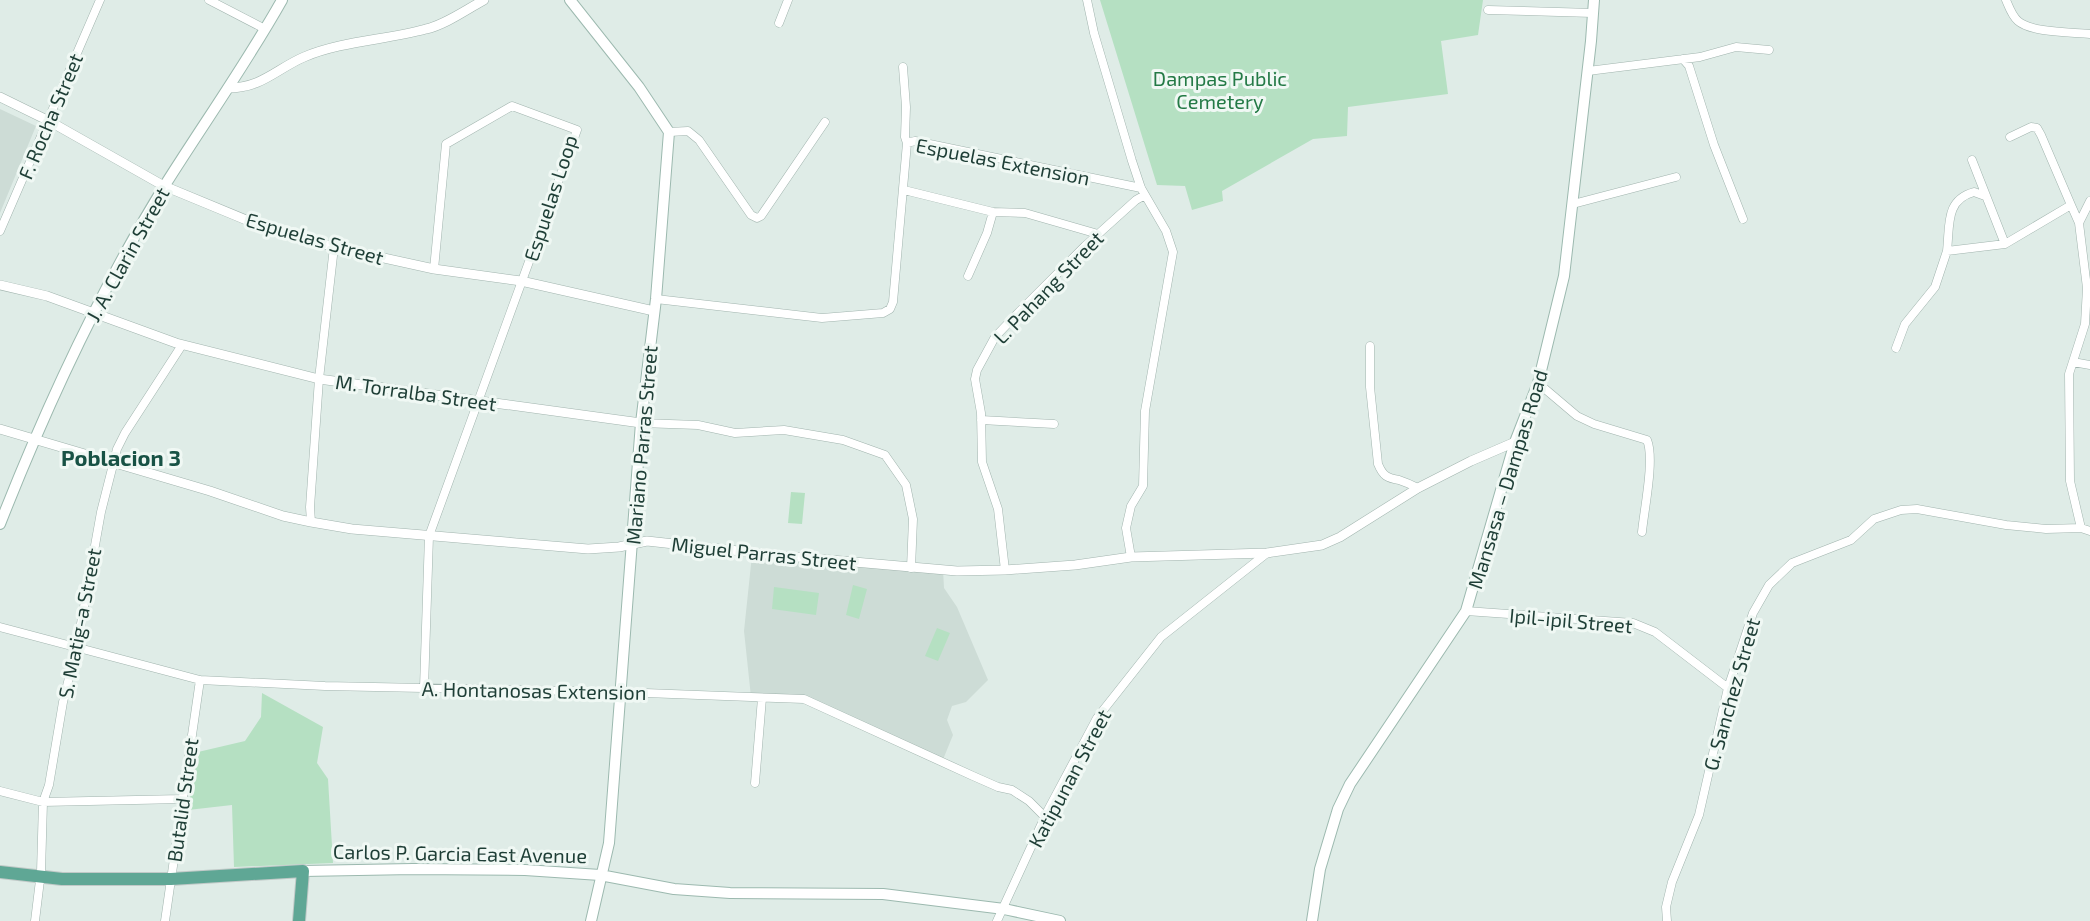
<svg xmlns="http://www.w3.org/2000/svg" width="2090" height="921" font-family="'Exo 2',sans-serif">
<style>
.built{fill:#cddcd6}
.green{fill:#b5e0c2}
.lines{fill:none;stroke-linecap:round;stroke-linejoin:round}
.minor-casing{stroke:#a1b4ae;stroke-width:9}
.tertiary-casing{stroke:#a1b4ae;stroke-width:10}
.secondary-casing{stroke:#9cb9af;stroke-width:12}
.primary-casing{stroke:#c0c9c7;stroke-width:14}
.minor{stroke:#fff;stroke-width:8}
.tertiary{stroke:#fff;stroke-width:9}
.secondary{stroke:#fff;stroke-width:10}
.primary{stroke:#5fa795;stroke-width:12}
.labels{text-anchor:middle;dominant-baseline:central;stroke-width:6;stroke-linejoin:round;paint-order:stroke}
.park-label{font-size:20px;fill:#247a46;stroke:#f0f8f4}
.street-label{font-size:20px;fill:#1e3e36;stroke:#f0f8f4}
.quarter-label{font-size:22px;font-weight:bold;fill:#185245;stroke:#f0f8f4}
</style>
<rect width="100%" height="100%" fill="#dfece7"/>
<!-- built -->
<path class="built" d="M0,109l36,17 -36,87z
M752,555l191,15 1,18 13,19 31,73 -22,22 -14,4 -5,14 6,15 -11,27 -137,-64 -54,-1 -7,-66z"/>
<!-- green -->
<path class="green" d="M1100,0h383l-5,35 -37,6 7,53 -100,13 -1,29 -34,3 -91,52 1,10 -31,9 -7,-24 -28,-1z
M791,492l14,1 -3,31 -14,-1z
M853,585l14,4 -8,30 -13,-4z
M774,587l45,6 -3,22 -44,-6z
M937,628l13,5 -12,28 -13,-5z
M262,693l61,34 -6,36 11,16 5,84 -99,4 -2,-62 -44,5 10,-58 47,-11 16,-24z"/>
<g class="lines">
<defs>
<path id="minor" d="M209,0l56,29
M1087,0l7,33 38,128 9,27 25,43 7,21 -28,159 -2,75 -12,20 -5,22 5,29
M2006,0c3,7 6,16 12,21 14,12 54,11 72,13
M1488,10l105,3
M779,23l9,-23
M1683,59l6,7 25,79 29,74
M903,67l3,40 -1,30 2,6
M1588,71l112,-14 36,-10 33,3
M669,132l19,-1 11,9 52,75 6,3 4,-2 64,-94
M2010,137l21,-10 6,1 4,7 30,70
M1972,160l33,84
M904,190l89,22 -6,21 -19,43
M1985,196l-11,-4c-29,8 -24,33 -27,59l58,-7 66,-39 8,18
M1573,204l103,-27
M993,212l32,1 73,21
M0,231l100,-231
M656,299l166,19 61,-5 7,-4 3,-7 14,-159 8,-2 226,47
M1370,346v41l8,77c5,12 9,14 21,16 6,2 13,5 19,8
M1896,348l9,-24 30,-37 12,-36
M2073,362l17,3
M1538,383l39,33 17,8 53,16c8,19 -3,70 -5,92
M981,420l73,4
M641,423l57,2 37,8 49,-3 59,10 42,15 21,30 7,34 -2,49
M311,522l-1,-15 9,-128 15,-132
M2081,528l-11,-47 -1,-107 16,-50 2,-36 -8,-65 11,-22
M1005,570l-7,-61 -16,-47 -1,-49 -6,-34 2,-9 18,-33 21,-22 69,-69 51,-46 9,-5
M1466,611l167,12 22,9 73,56
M0,627l200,53 125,6 294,6 185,7 169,77 25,11 14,3 17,11 16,16
M424,688l5,-152 148,-406 -65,-24 -66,38 -12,125
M755,783l7,-85
M0,791l43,11 139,-3
M35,921l6,-49 2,-70 6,-17 14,-83 14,-56 24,-134 16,-63 8,-16 57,-88
M165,921l35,-241
M997,921l51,-111 49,-92 64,-81 106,-84
M1667,921l-1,-14 6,-25 27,-67 29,-127 25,-75 16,-28 23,-22 59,-23 23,-21 27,-9 16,-1 89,16 40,4 35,-1 9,3"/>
<path id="tertiary" d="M228,88c34,0 48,-19 76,-31 38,-16 82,-17 122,-28 19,-4 41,-20 58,-29
M0,97l49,24 115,65 92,38 78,23 100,22 87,12 133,30
M0,285l47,11 129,47 143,36 322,44
M0,429l210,62 73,25 28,6 41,7 236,20 31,-2 28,-6 127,14 183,16 48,-1 70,-5 56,-8 136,-4 55,-8 18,-8 78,-49 53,-27 44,-19"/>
<path id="secondary" d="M570,0l69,87 30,45 -13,167 -15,124 -32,420 -18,78
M0,524c46,-117 99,-232 165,-339 39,-62 81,-121 117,-185
M303,871l110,-2 112,1 75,5 74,14 56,4 153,1 121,15 56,12
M1312,921l8,-52 18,-60 12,-25 116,-173 49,-169 23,-59 26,-107 27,-235 3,-41"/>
<path id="primary" d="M0,872l62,7h109l132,-8 -4,50"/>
</defs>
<!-- minor casing -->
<use href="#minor" class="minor-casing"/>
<!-- tertiary casing -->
<use href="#tertiary" class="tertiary-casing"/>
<!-- secondary casing -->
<use href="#secondary" class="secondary-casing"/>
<!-- primary casing -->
<use href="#primary" class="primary-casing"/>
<!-- minor -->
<use href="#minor" class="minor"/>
<!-- tertiary -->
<use href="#tertiary" class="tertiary"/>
<!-- secondary -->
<use href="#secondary" class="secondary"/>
<!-- primary -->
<use href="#primary" class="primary"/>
</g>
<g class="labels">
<!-- park labels -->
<g class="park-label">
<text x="1220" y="78">Dampas Public<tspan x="1220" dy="23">Cemetery</tspan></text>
</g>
<!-- street labels -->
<g class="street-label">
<text transform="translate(50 116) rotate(-67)">F. Rocha Street</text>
<text transform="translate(1003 161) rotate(11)">Espuelas Extension</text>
<text transform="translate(550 198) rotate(-72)">Espuelas Loop</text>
<text transform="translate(315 238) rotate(16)">Espuelas Street</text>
<text transform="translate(127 254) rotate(-61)">J. A. Clarin Street</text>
<text transform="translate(1048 287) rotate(-46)">L. Pahang Street</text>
<text transform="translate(416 392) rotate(8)">M. Torralba Street</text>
<text transform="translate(641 445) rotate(-85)">Mariano Parras Street</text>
<text transform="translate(1507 479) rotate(-73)">Mansasa – Dampas Road</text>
<text transform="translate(764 553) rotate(6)">Miguel Parras Street</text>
<text transform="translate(1571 620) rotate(5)">Ipil-ipil Street</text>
<text transform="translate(79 623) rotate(-79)">S. Matig-a Street</text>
<text transform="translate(534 690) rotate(1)">A. Hontanosas Extension</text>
<text transform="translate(1731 694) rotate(-74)">G. Sanchez Street</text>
<text transform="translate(1069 778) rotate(-62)">Katipunan Street</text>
<text transform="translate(182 800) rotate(-82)">Butalid Street</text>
<text transform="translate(460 853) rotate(1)">Carlos P. Garcia East Avenue</text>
</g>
<!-- quarter labels -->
<g class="quarter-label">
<text x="121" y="457">Poblacion 3</text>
</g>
</g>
</svg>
